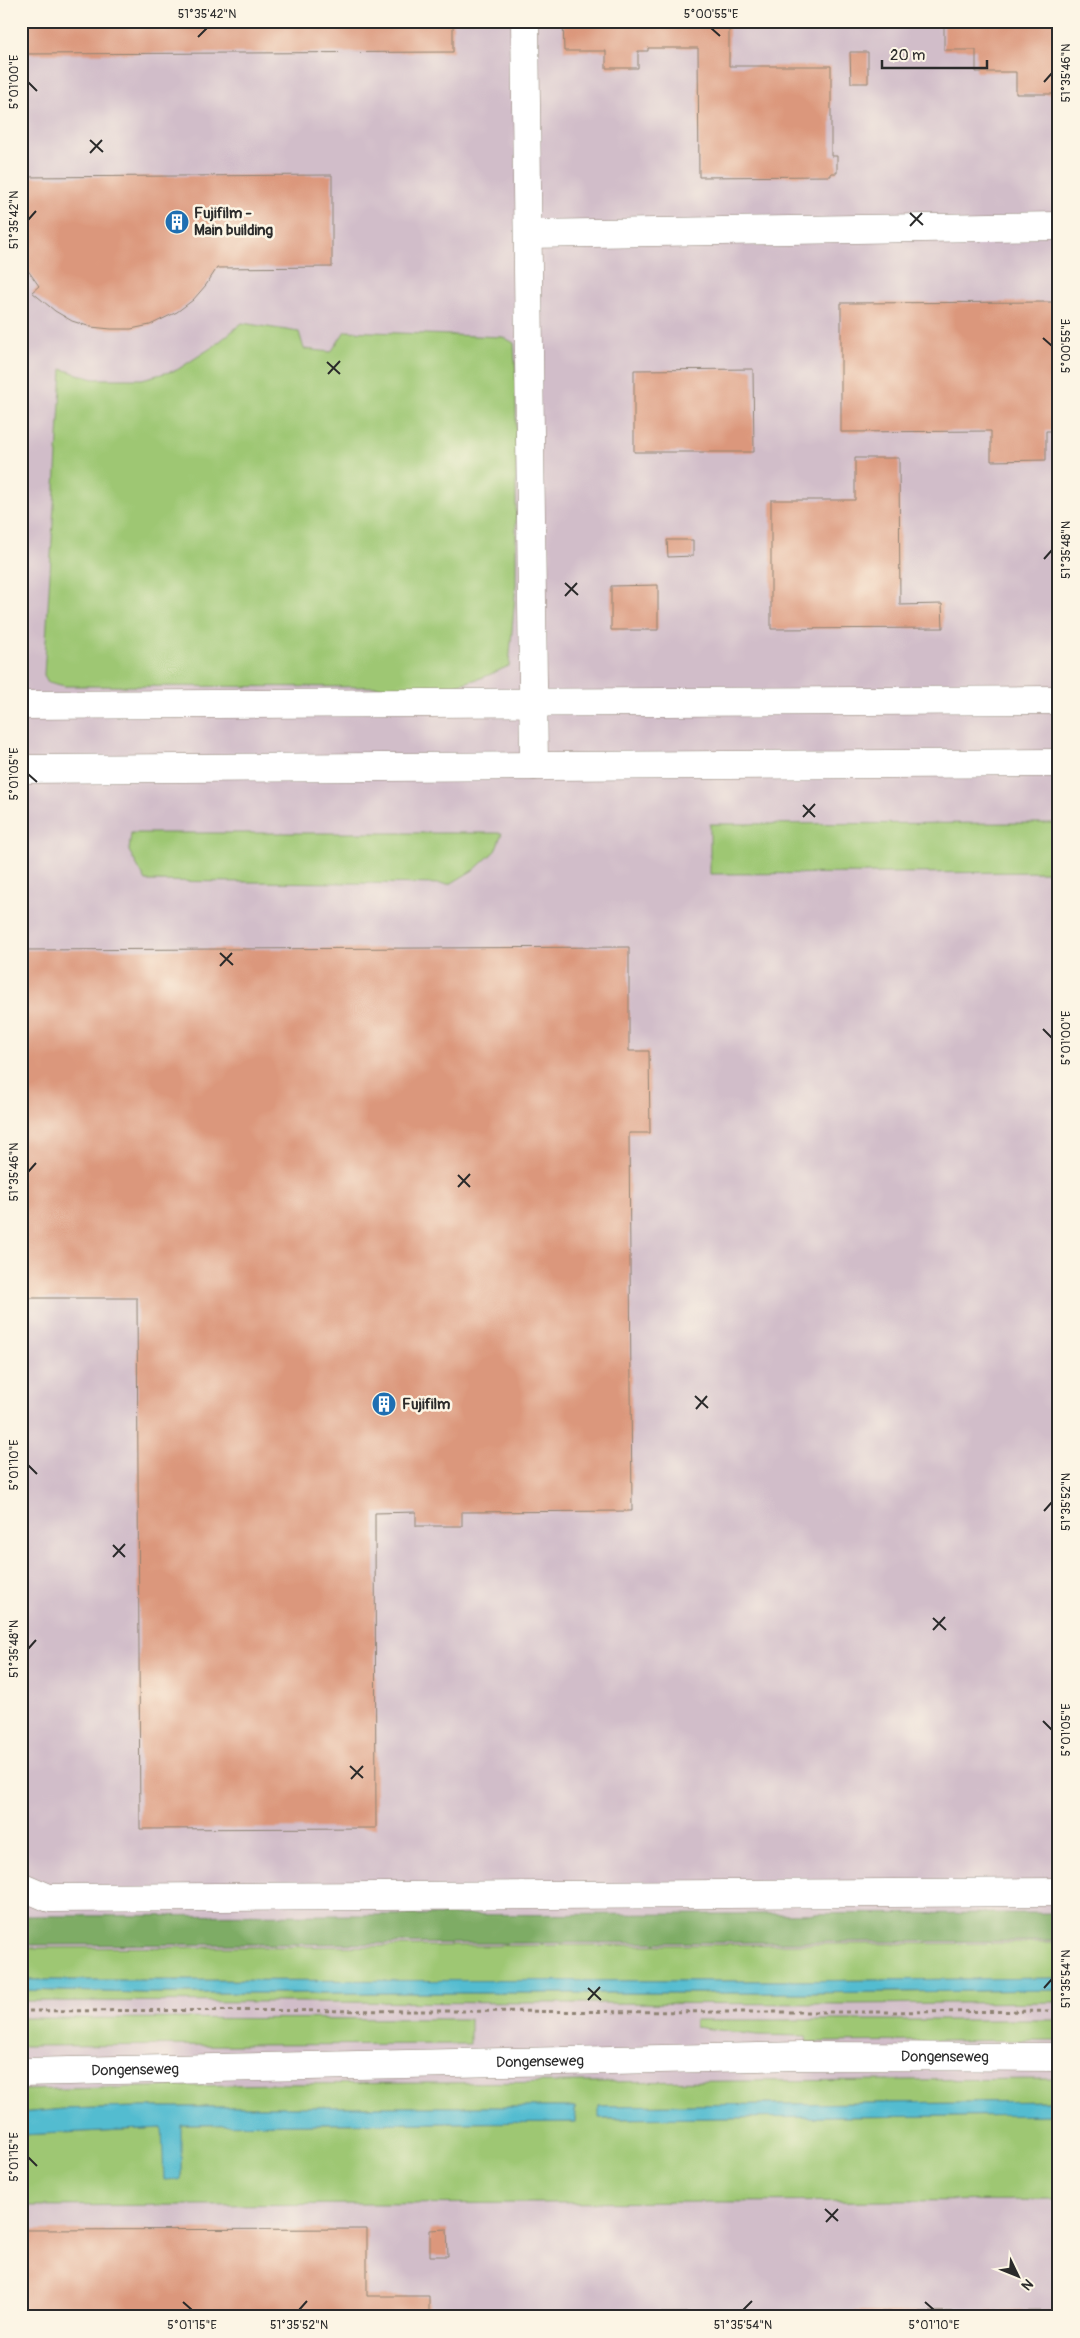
<svg xmlns="http://www.w3.org/2000/svg" width="1080" height="2338" font-family="Pangolin,sans-serif">
<style>
.industrial{fill:#d1bdc9}
.green{fill:#9ec773;stroke:#64794f}
.forest{fill:#7eac65;stroke:#546c48}
.water{fill:#53bcd0;stroke:#3f747e}
.building{fill:#db977b}
.lines{fill:none;stroke-linecap:round;stroke-linejoin:round}
.minor-casing{stroke:#908475;stroke-width:29}
.path{stroke:#908475;stroke-width:3;stroke-dasharray:4 4;stroke-linecap:butt}
.minor{stroke:#fff;stroke-width:28}
.ticks{fill:none;stroke:#2b2b2b;stroke-width:2}
.labels{text-anchor:middle;dominant-baseline:central;stroke-width:5;stroke-linejoin:round;paint-order:stroke}
.poi-label{font-size:15px;font-weight:bold;fill:#2b2b2b;stroke:#fcf5e5;text-anchor:start}
.street-label{font-size:15px;fill:#2b2b2b;stroke:#fcf5e5}
.neatline{fill:none;stroke:#2b2b2b;stroke-width:2}
.ticks-label{font-size:12px;text-anchor:middle;fill:#2b2b2b}
</style>
<rect width="100%" height="100%" fill="#fcf5e5"/>
<filter id="ink" filterUnits="userSpaceOnUse"><feTurbulence type="fractalNoise" baseFrequency=".02" numOctaves="2"/><feDisplacementMap in="SourceGraphic" scale="10" xChannelSelector="R" yChannelSelector="G"/><feConvolveMatrix kernelMatrix="1 2 1 2 8 2 1 2 1" color-interpolation-filters="sRGB"/></filter>
<filter id="wash" filterUnits="userSpaceOnUse"><feTurbulence type="fractalNoise" baseFrequency=".0096" numOctaves="4" result="noise"/><feDisplacementMap in="SourceGraphic" scale="20" xChannelSelector="R" yChannelSelector="G"/><feGaussianBlur stdDeviation="1.12" result="paint"/><feColorMatrix in="noise" values="0 0 0 0 0 0 0 0 0 0 0 0 0 0 0 0 0 1.4 0 .05"/><feComposite in="paint" operator="in"/></filter>
<g filter="url(#wash)">
<rect width="100%" height="100%" fill="#f4ddbf"/>
<!-- industrial -->
<path class="industrial" d="M21,21h1038v2296h-1038z"/>
<!-- green -->
<path class="green" d="M242,323l57,9 5,17 27,3 14,-21 158,6 11,6 2,33v208l-7,82 -25,11 -34,10 -385,-1 -17,-4 -4,-7 18,-306 31,10h49l35,-9 37,-24z
M1059,823v49l-349,2v-50z
M131,833h371l-7,18 -20,18 -25,15 -304,-3 -17,-30z
M1059,1943v35l-269,3 -769,-1v-32z
M21,1990l124,3h654l260,-3v12l-211,2 -827,-3z
M21,2018l449,1v25l-449,2z
M695,2020h364v20l-252,2 -1,-6 -49,-1 -62,-8z
M1059,2079v22l-460,5 1,13 459,-4v85l-1038,6v-71l142,-7 1,51h17l-1,-54 395,-3v-15h-436l-75,2 -43,4v-23l254,-6z"/>
<!-- forest -->
<path class="forest" d="M1059,1913v28l-1038,4v-29z"/>
<!-- water -->
<path class="water" d="M1059,1978v12l-260,3h-654l-124,-3v-10l769,1z
M1059,2101v14l-460,4v-13z
M139,2107h436v15l-394,3v54l-17,1 -2,-52 -141,7v-22l43,-4z"/>
<g id="blocks">
<!-- building -->
<path class="building" d="M21,21h432v31l-432,2z
M563,21h166v45h102v90h6v17h-6v3l-132,1 -1,-129h-50v3h-10v17h-32v-17h-42z
M944,21h115v73h-43v-22h-40v-22h-32z
M850,52h18v31h-17z
M332,175v92l-115,1 -11,17 -13,15 -16,12 -27,13 -19,4h-20l-20,-2 -19,-6 -17,-10 -23,-19 7,-6 -12,-17h-6v-92z
M1059,302v129h-13v29l-55,1v-30l-150,1v-129z
M753,369l1,83h-120v-82z
M855,458h44l1,147 42,-1 1,24 -172,1v-129h84z
M667,540h26v16l-25,1z
M658,585v45h-47v-44z
M629,947v104h20l1,82h-21l3,378 -170,1v14h-46v-14l-41,1 1,315 -236,1 -3,-531h-116v-348z
M367,2229v67h62v21h-408v-87z
M447,2229l1,27h-18v-26z
M1059,2311v6h-402v-4z"/>
</g>
</g>
<g filter="url(#ink)">
<use href="#blocks" fill-opacity="0" stroke="#908475" stroke-width="1"/>
<g class="lines">
<defs>
<g id="minor">
<path d="M525,21l9,745"/>
<path d="M528,234l531,-8"/>
<path d="M21,705l1038,-5"/>
<path d="M21,769l1038,-6"/>
<path d="M21,1886l28,12 1010,-6"/>
<path id="s1" d="M21,2072l781,-16 257,1"/>
</g>
</defs>
<!-- minor casing -->
<use href="#minor" class="minor-casing"/>
<!-- path -->
<path class="path" d="M21,2011c346,-2 692,3 1038,0"/>
<!-- minor -->
<use href="#minor" class="minor"/>
</g>
</g>
<!-- ticks -->
<path class="ticks" d="M711,28l9,8M198,37l9,-9M28,82l9,9M1044,82l8,-9M90,140l13,12M90,153l12,-13M910,213l13,12M28,220l8,-9M910,226l12,-13M1043,338l9,8M327,362l13,12M328,374l12,-13M1044,559l8,-9M565,583l13,12M565,596l12,-13M28,774l9,8M803,805l12,12M803,817l12,-13M220,953l13,12M220,966l12,-13M1043,1029l9,9M28,1172l8,-9M458,1175l12,12M458,1187l12,-13M695,1396l13,12M696,1409l11,-13M28,1465l9,9M1044,1511l8,-9M113,1545l12,12M113,1557l12,-13M933,1618l13,12M933,1630l12,-13M28,1649l8,-9M1043,1721l9,9M350,1766l13,12M351,1779l12,-13M588,1988l13,12M1044,1988l8,-9M588,2000l12,-13M28,2157l9,9M825,2209l13,12M826,2222l12,-13M183,2302l9,8M925,2302l9,8M299,2310l8,-9M743,2310l9,-9"/>
<!-- icons -->
<defs>
<symbol id="building-disc" viewBox="-11 -11 22 22"><circle r="9.5" fill="#1f6fb2" stroke="#fcf5e5"/><path d="M-4-6H4V6H1V3H-1V6H-4ZM-2.5-4.3h1.7v1.8h-1.7ZM.8-4.3h1.7v1.8H.8ZM-2.5-1h1.7V.8h-1.7ZM.8-1h1.7V.8H.8Z" fill="#fff"/></symbol>
</defs>
<g fill-rule="evenodd">
<use href="#building-disc" x="163" y="208" width="28" height="28"/>
<use href="#building-disc" x="370" y="1390" width="28" height="28"/>
</g>
<g class="labels">
<!-- poi labels -->
<g class="poi-label">
<text x="194" y="213">Fujifilm -<tspan x="194" dy="17">Main building</tspan></text>
<text x="402" y="1404">Fujifilm</text>
</g>
<!-- street labels -->
<g class="street-label">
<text stroke="none"><textPath href="#s1" startOffset="924">Dongenseweg</textPath></text>
<text stroke="none"><textPath href="#s1" startOffset="519">Dongenseweg</textPath></text>
<text stroke="none"><textPath href="#s1" startOffset="114">Dongenseweg</textPath></text>
</g>
</g>
<!-- margin -->
<rect width="1080" height="2338" fill="none" stroke="#fcf5e5" stroke-width="55"/>
<!-- north arrow -->
<g transform="translate(1018 2276) rotate(133)" stroke="#fcf5e5" stroke-width="4" paint-order="stroke">
<path d="M0-4L9 19L0 12L-9 19Z" fill="#2b2b2b"/>
<text y="-8" font-size="14" font-weight="bold" text-anchor="middle" fill="#2b2b2b">N</text>
</g>
<!-- scale -->
<path d="M882 60v8h105v-8" fill="none" stroke="#2b2b2b" stroke-width="2.5"/>
<text x="890" y="60" font-size="15" fill="#2b2b2b" stroke="#fcf5e5" stroke-width="4" paint-order="stroke">20 m</text>
<rect x="28" y="28" width="1024" height="2282" class="neatline"/>
<g class="ticks-label">
<text x="207" y="18">51°35'42"N</text>
<text x="711" y="18">5°00'55"E</text>
<text transform="translate(1066 73) rotate(-90)" y="4">51°35'46"N</text>
<text transform="translate(14 82) rotate(-90)" y="4">5°01'00"E</text>
<text transform="translate(14 220) rotate(-90)" y="4">51°35'42"N</text>
<text transform="translate(1066 346) rotate(-90)" y="4">5°00'55"E</text>
<text transform="translate(1066 550) rotate(-90)" y="4">51°35'48"N</text>
<text transform="translate(14 774) rotate(-90)" y="4">5°01'05"E</text>
<text transform="translate(1066 1038) rotate(-90)" y="4">5°01'00"E</text>
<text transform="translate(14 1172) rotate(-90)" y="4">51°35'46"N</text>
<text transform="translate(14 1465) rotate(-90)" y="4">5°01'10"E</text>
<text transform="translate(1066 1502) rotate(-90)" y="4">51°35'52"N</text>
<text transform="translate(14 1649) rotate(-90)" y="4">51°35'48"N</text>
<text transform="translate(1066 1730) rotate(-90)" y="4">5°01'05"E</text>
<text transform="translate(1066 1979) rotate(-90)" y="4">51°35'54"N</text>
<text transform="translate(14 2157) rotate(-90)" y="4">5°01'15"E</text>
<text x="192" y="2329">5°01'15"E</text>
<text x="299" y="2329">51°35'52"N</text>
<text x="743" y="2329">51°35'54"N</text>
<text x="934" y="2329">5°01'10"E</text>
</g>
</svg>
